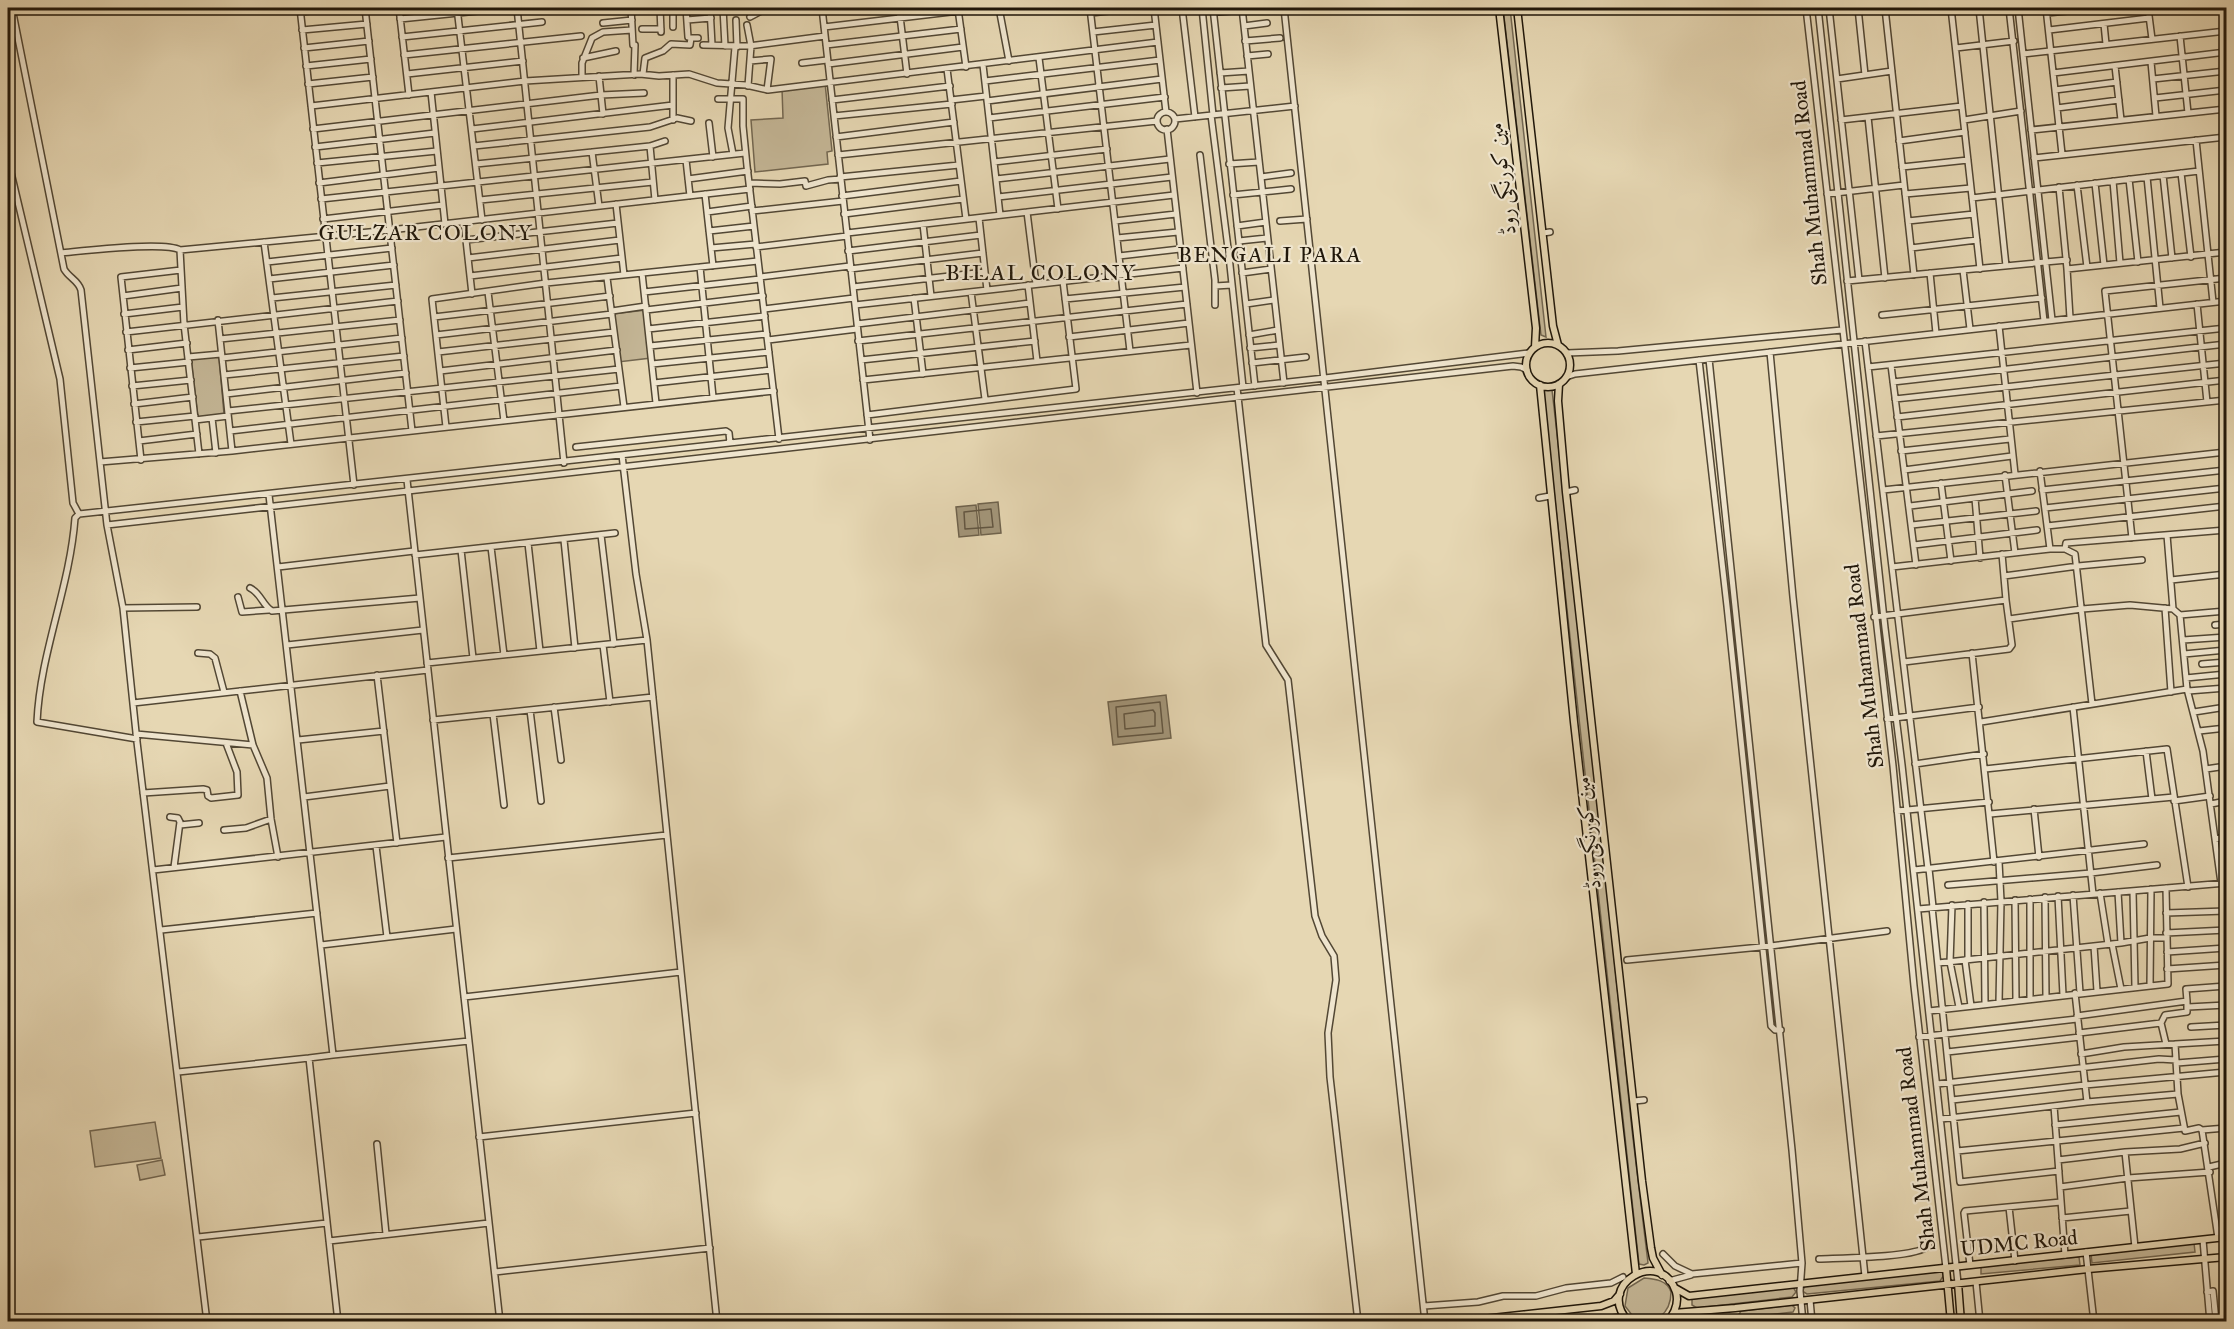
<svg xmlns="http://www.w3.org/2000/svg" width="2234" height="1329" font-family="'IM FELL Great Primer',Amiri,serif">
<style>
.green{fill:#c4b696;stroke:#726650;stroke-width:1.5}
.water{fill:#a3967a;stroke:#6f634d;stroke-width:1.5}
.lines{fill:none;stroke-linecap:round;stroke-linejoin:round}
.shore{stroke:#625642;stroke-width:1.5}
.minor-casing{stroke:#524734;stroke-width:8}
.major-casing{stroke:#20170a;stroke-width:9}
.minor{stroke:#efe5ce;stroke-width:5}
.major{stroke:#e6d7b3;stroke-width:6}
.labels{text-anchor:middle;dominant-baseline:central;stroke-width:4.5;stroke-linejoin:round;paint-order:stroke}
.street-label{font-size:21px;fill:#20170a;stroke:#efe5ce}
.neighbourhood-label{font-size:22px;letter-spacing:1.5px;fill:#20170a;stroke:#efe5ce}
</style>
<rect width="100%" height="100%" fill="#e6d7b3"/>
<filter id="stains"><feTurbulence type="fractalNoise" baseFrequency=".00333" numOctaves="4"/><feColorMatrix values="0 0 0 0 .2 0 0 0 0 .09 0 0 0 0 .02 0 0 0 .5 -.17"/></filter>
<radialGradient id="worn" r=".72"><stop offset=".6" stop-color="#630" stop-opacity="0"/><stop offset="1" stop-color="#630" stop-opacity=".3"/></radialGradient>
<!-- green -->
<path class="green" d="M1503,8h7l36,329 -5,-2z
M825,83l7,68 -5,1 1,12 -73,8 -4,-52 32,-2 -1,-29z
M646,310l5,48 -33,4 -6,-48z
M219,356l5,58 -26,4 -7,-59z
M1550,389l2,1 35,308 45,432 16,133 -4,2 -5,-1 -96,-873z
M155,1122l6,36 -66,9 -5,-36z
M162,1160l3,15 -25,5 -3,-15z
M2194,1243l1,9 -103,11 -1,-9z
M2079,1257l1,8 -99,9v-8z
M1941,1271l3,4 -4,6 -133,13 -5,-3 3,-5z
M1644,1278c11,1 23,2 27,14 0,21 -17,36 -36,27l-10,-13 3,-18z
M1793,1287l3,5 -4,5 -95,11 -5,-3v-6z
M1792,1305l3,3 -2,4 -52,6 -3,-2 3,-5z
M1718,1314l3,5 -1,2h-37l8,-4z"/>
<!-- water -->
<path class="water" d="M998,502l3,31 -20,2 -3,-31z
M976,505l3,30 -20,2 -3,-30z
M1166,695l5,43 -58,7 -5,-43z"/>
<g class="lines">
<!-- shore -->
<path class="shore" d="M991,509l2,18 -28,2 -1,-17z
M1160,702l3,31 -45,4 -2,-30z
M1153,710l2,3v13l-30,3 -1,-15z"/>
<defs>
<path id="minor" d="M12,8l52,261c5,9 14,11 17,21l26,235 16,83 14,134 70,580
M300,8l54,477
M365,8l47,423
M399,8l10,87
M457,8l25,212
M517,8l47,455
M631,8l2,37h2l-1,30
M660,8l1,24
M673,8v19
M686,8l2,29
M710,8l2,37
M723,8l2,38
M822,8l48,432
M899,8l8,66
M999,8l10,53
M1090,8l40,343
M1154,8l12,104
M1182,8l13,109
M1202,8l11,107
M1213,8l42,378
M1242,8l42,375
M1284,8l141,1314
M1806,8l87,758 21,220 32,282
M1818,8l67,620 17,137 56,518
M1829,8l30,272
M1858,8l7,67
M1885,8l29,267
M1951,8l29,261
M1979,8l27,258
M2009,8l35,313
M2018,8l34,312
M2046,8l16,146
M2148,8l4,31
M631,9l18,-1
M958,9l8,58
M300,12l39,-4
M1219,12l48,-4
M1091,13l44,-5
M2047,13l51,-5
M750,17l17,-9
M400,19l107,-11
M687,20l24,-2
M736,20l1,27
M603,23l29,-3
M2104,24l2,20
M747,25l4,21 -3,40
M1244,26l23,-3
M824,27l135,-16
M642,29h19
M302,30l65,-6
M2049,30l100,-12
M1093,32l63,-7
M2180,36l8,77
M402,37l140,-15
M1245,41l35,-3
M703,45l46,1 76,-10
M826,45l135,-16
M304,48l65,-7
M1956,48l58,-7
M2023,54l203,-23
M404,55l177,-19
M1247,56l21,-2
M583,58l33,-7
M1039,58l19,151
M750,61l21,-2 -4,31
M2151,62l5,54
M802,63l25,-3
M828,64l135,-17
M983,65l17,150
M306,66l65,-7
M2115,66l6,54
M947,69l19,150
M1220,73l29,-2
M2053,73l173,-21
M407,74l116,-13
M643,74l2,-16 18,-7 8,-7 19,1 1,-7h7
M673,75v45
M582,76v-13l10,-25 11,-6 29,-2
M599,76l4,38
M1837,79l55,-8
M2153,79l73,-8
M985,81l175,-21
M308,84l65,-7
M1221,88l29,-2
M2055,90l62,-8
M431,92l14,132
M2155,98l71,-8
M718,99h25v27l4,40 32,273
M832,100l118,-14
M951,100l35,-4
M987,101l175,-22
M311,106l214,-25 115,-7 19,2 30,-2 28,9 29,2 22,5 390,-48
M2057,108l62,-8
M1157 121a9 9 0 1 1 18 0a9 9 0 1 1-18 0Z
M1211,115l18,141 14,131
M834,116l118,-12
M1868,117l17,161
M989,118l176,-21
M1175,119l120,-13
M1841,120l121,-14
M1964,120l57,-9
M709,123l4,34
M313,129l288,-34 43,-2
M472,129l201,-24
M1167,129l30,264
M2031,130l195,-21
M836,137l118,-15
M2196,140l17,162
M1899,141l66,-9
M474,146l176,-19 27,-9 14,3
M650,146l5,54
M315,147l120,-14
M592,152l7,54
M733,154l-5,-26 7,-81
M838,155l319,-34
M1200,155l15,125v25
M2034,158l192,-21
M8,160l52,219 13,124 6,11
M686,160l4,36
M994,162l113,-13
M317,163l120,-12
M476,164l174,-18 15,-5
M1229,164l30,-2
M1902,167l66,-7
M2181,173l10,84
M2163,175l9,83
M840,177l119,-12
M1261,177l30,-4
M2147,177l13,131
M688,179l60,-8
M996,179l174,-20
M2129,179l9,83
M2113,181l7,82
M319,183l120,-15
M750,183l30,1 25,-3 1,5 22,-6 13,-1
M2095,183l9,82
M2077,185l10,82
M2059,187l8,82 159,-17
M705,194l8,72
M1827,194l77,-9
M1905,194l66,-6
M1233,195l58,-6
M842,196l119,-15
M998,197l174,-20
M1972,198l227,-27
M321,199l424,-46
M480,200l173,-18
M616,204l8,71
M752,211l91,-10
M707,212l45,-6
M1027,212l9,72
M844,214l119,-15
M979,218l8,72
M323,219l120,-14
M1115,221l61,-7
M1280,221l27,-2
M1908,221l66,-7
M464,222l8,72
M923,224l8,72
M1237,226l29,-4
M709,231l45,-5
M847,233l327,-38
M1543,233l7,-1
M1117,238l61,-6
M466,240l152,-17
M1239,241l28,-3
M264,242l27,202
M756,247l91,-11
M711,248l45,-4
M1911,248l66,-8
M180,250l4,74 15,130
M848,251l133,-16
M61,253c22,-2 103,-12 119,-3l210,-20 360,-41
M1119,256l61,-7
M468,258l152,-18
M267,262l125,-14
M700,267l13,130
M850,269l133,-16
M2067,269l3,49
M1963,270l7,59
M642,273l14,130
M1242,273l29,-4
M1930,273l6,60
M470,276l152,-18
M760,277l90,-11
M607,278l17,129
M269,279l125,-14
M1847,281l220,-21
M1028,285l9,76
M1215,286l17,-1
M853,287l132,-15
M488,292l16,129
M644,292l116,-13
M971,292l14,107
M123,296l59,-8
M272,298l124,-13
M914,298l9,76
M1065,299l120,-12
M1246,304l28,-4
M2197,304l10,98
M855,305l328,-37
M764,309l90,-11
M646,310l117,-14
M612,311l34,-5
M124,314l59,-7
M1882,315l160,-17
M434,317l176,-21
M218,320l14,131
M857,324l173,-21
M1999,326l16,148
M648,329l117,-13
M126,332l272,-31
M436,335l176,-21
M1249,335l29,-5
M1069,337l120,-14
M220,339l180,-19
M768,340l89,-11
M858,341l329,-37
M1865,341l63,528
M650,346l117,-12
M1250,348l29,-3
M128,350l59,-7
M438,352l176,-20
M1770,352l23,245 72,679
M1567,353l51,-2 224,-21
M188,357l33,-3
M222,358l180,-20
M1709,359l83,791 10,113 -2,28 3,31
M861,360l174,-19
M1699,360l28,246 44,420 4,4h6
M1252,363l54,-6
M652,364l117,-12
M1891,365l25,200
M1868,367l358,-39
M130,368l59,-6
M440,371l177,-21
M224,375l180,-19
M1566,377l9,-3 651,-73
M863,380l328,-35
M1893,382l333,-38
M654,383l117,-13
M132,386l59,-6
M1237,388l29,257 22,35 27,236 7,20 12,20 2,24 -8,53 2,44 28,245
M226,394l180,-21
M1895,399l331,-36
M134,404l59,-7
M228,411l391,-42
M867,415l209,-26 -13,-108
M1897,417l329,-37
M212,418l4,35
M195,420l33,-4
M136,422l59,-6
M446,427l-14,-128 114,-16 212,-22
M230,431l391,-45
M1876,436l350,-36
M139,441l58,-7
M576,447l150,-16 3,2 1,10
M1901,451l109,-12
M622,455l14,119 11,66 70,682
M141,460l-20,-183 60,-7
M100,462l132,-11 542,-60
M1904,470l108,-14
M2040,471l10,78
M2005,475l10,78
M407,480l93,842
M1941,483l10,78
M1883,490l343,-38
M2042,490l184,-20
M1566,492l9,-2
M269,495l64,560 -24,3 29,264
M1539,498l11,-2
M1975,498l5,60
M1910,506l122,-15
M2045,508l181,-20
M107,525l1406,-159 8,1 6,3
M1912,525l124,-14
M2047,526l179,-20
M601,535l13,109
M2167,535l6,74 7,6 7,74 16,62 18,132
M2132,538l-27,-247 121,-13
M564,540l11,108
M528,543l12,108
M1914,545l123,-15
M491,547l13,108
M2065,549l1,-6 160,-13
M461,550l12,108
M415,555l200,-22
M278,567l136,-16
M1892,567l158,-18h15l10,5 17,150
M2004,576l74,-10 64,-6
M2171,580l55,-6
M250,588c11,5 12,17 22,23l148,-13
M238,597l4,15 27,-2
M123,608l74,-1
M2165,608l6,84
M2180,615l46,-4
M1874,617l132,-17 -4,-46
M2009,619l73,-10 48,-4 43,4
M2215,625l11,-1
M2183,640l43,-3
M287,645l136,-15
M603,645l7,57
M198,653l12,1 5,4 9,34
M1972,653l22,209
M2184,654l42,-4
M1904,662l105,-13 3,-4 -6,-45
M427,663l220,-23
M2202,664l24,-2
M377,675l20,168
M2186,678l40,-4
M240,691l13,54 14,33 4,41 7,38
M2188,691l38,-3
M133,703l295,-33
M554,707l7,53
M2073,707l20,187
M530,710l11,91
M2194,712l32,-5
M493,714l11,91
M1887,719l92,-12
M433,720l220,-23
M1981,722l206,-33
M2199,731l27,-3
M136,734l117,11
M137,739l-100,-17c3,-69 33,-135 38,-204l4,-4 1246,-136 204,-25
M298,740l86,-9
M2146,751l6,48
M1915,764l69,-10
M1985,769l182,-20 21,138
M2206,769l20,-3
M143,793l60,-4 4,1 1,6 3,2 27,-3 -1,-23 -11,-29
M304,797l86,-11
M2174,801l36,-5
M2211,804l15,-3
M2034,809l5,48
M1897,811l92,-9
M1990,814l184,-17
M170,817l8,1 2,4 -6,45
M180,825l19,-2
M224,830l22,-2 25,-9
M2215,839l11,-2
M376,846l11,91
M448,858l219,-23
M1929,869l4,38
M153,870l293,-33
M1914,870l230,-26
M1948,885l143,-12 66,-8
M2133,891l2,96
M2118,892l3,51
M2100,893l8,51
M2073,895l7,98
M2058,896l5,99
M2045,897l1,100
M2030,899v99
M2015,900l1,100
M1984,902l1,102
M1952,905l-2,57 9,45
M1932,907l28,275 99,-11
M1918,909l308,-26
M2166,913l60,-2
M161,930l156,-17
M2166,933l60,-3
M2112,944l9,45
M321,945l135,-16
M2094,946l3,45
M2167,952l59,-4
M1627,960l144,-14 116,-15
M1965,960l6,46
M1968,960v-56
M1938,963l183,-20 29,-5h16
M2167,969l59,-4
M2150,986l1,-97
M2075,993l12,109
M464,997l217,-25
M2187,1001l-1,-12 40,-3
M1999,1002l2,-101 -2,-39
M2188,1007l38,-2
M1929,1011l239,-27 -2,-96
M2077,1016l110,-15v11l-22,3 -4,8
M2191,1027l35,-2
M2079,1033l82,-10 5,21
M1919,1037l158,-18
M2175,1044l3,50 7,37 14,-3 3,2 16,108
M1947,1052l133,-15
M2081,1054l43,-7 102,-6
M333,1055l136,-14
M2177,1063l49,-4
M178,1072l131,-14
M1937,1084l222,-25 17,1
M1952,1100l133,-15 141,-13
M1634,1101l10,-1
M2054,1106l11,149
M1941,1119l146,-17 91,-8
M2055,1125l126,-13
M2202,1130l24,-2
M479,1137l217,-24
M377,1144l9,90
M1957,1151l227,-23
M2125,1152l10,95
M2058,1160l67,-8 55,-3 25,-6
M2209,1167l17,-4
M2060,1187l68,-9 82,-6
M2009,1207l6,54
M2062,1218l69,-7
M198,1237l129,-14
M2203,1240l7,82
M329,1241l160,-18
M2086,1252l8,70
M1663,1254l12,12 17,8 110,-11
M1819,1259c19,-1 98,-1 109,-13 2,-2 1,-5 1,-9
M1970,1265l-6,-52 1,-2 96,-9
M495,1272l215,-24
M1669,1281l22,-6
M1976,1282l4,40
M2207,1292l6,-1 3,31
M1810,1300l2,22
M1424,1306l54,-4 25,-6h33l30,-8 45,-5 12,-6"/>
<path id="major" d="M1499,8l37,320 -1,19
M1517,8l36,318 5,19
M1526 365a22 22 0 1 1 44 0a22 22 0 1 1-44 0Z
M1559,384l-1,17 8,91 76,689 9,67 2,10 9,17
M1540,385l34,337 62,552
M1946,1268l5,54
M1958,1283l3,39
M1675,1288l14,8 9,-1 528,-58
M1674,1313l61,-5 353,-39 138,-12
M1456,1322l145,-16 13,-5 6,-7
M1584,1322l41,-5
M1629,1322c-36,-37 33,-76 47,-30 3,11 -1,21 -9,30"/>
</defs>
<!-- minor casing -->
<use href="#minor" class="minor-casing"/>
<!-- major casing -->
<use href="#major" class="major-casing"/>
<!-- minor -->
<use href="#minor" class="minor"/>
<!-- major -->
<use href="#major" class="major"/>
</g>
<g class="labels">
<!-- street labels -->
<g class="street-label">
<text transform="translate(1502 179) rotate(-97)">مین کورنگی روڈ</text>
<text transform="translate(1809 183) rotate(-96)">Shah Muhammad Road</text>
<text transform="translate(1864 666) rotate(-97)">Shah Muhammad Road</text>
<text transform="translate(1588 833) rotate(-96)">مین کورنگی روڈ</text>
<text transform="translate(1916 1149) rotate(-97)">Shah Muhammad Road</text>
<text transform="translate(2019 1243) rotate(-6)">UDMC Road</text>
</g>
<!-- neighbourhood labels -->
<g class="neighbourhood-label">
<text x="426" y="232">GULZAR COLONY</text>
<text x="1270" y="254">BENGALI PARA</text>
<text x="1041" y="272">BILAL COLONY</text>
</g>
</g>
<!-- margin -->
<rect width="2234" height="1329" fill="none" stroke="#e6d7b3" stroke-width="30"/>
<rect x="9" y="9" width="2216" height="1311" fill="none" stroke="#20170a" stroke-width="3"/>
<rect x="15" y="15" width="2204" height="1299" fill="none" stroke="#20170a" stroke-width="1.5"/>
<rect width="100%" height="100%" filter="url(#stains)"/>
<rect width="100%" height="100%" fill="url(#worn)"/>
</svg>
